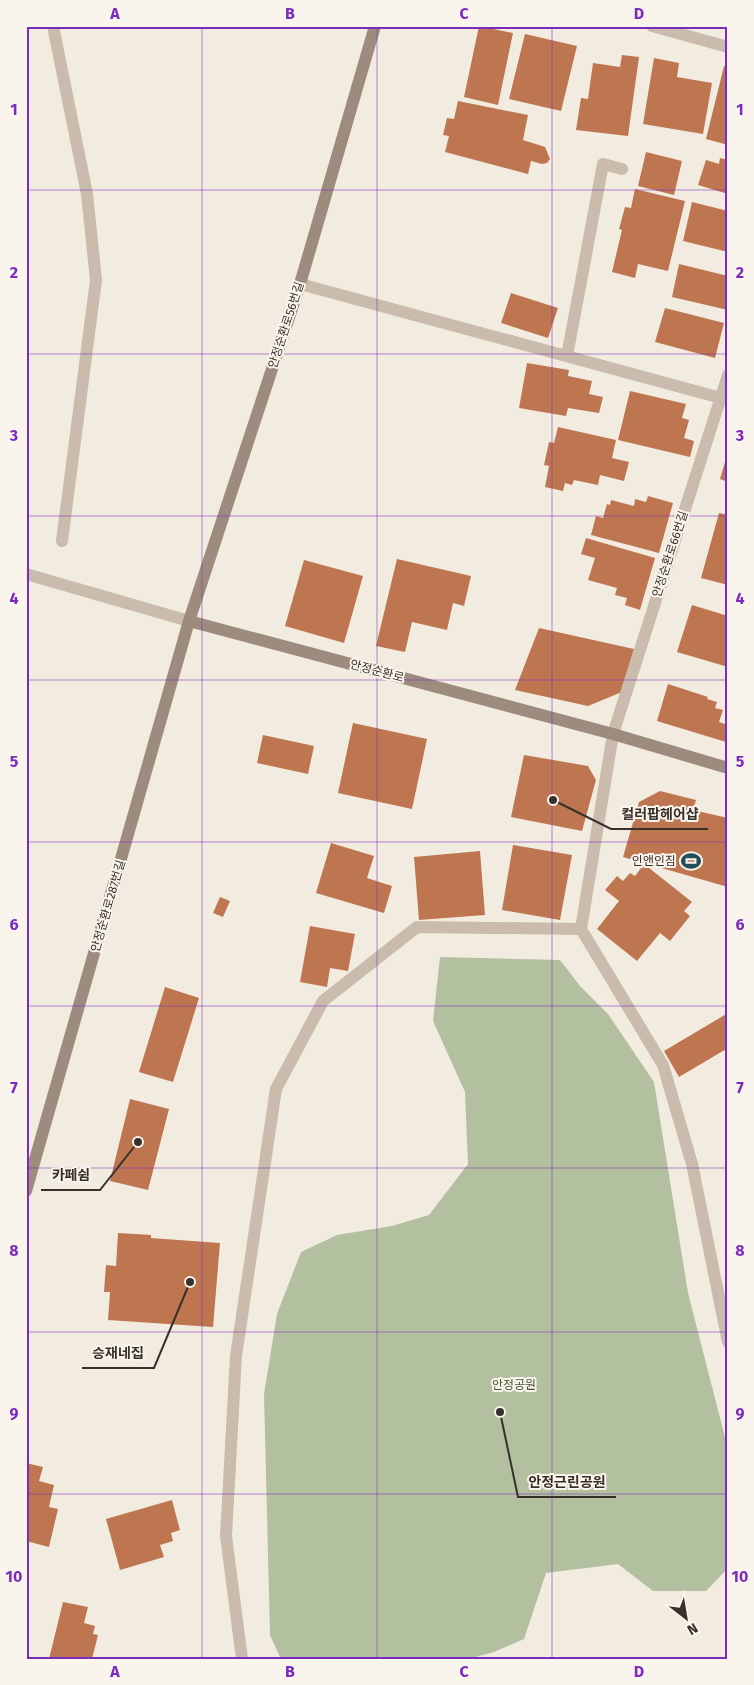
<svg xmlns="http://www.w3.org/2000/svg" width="754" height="1685" font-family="'Fira Sans','Noto Sans KR',sans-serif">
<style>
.green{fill:#b2c0a0}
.building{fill:#be7651}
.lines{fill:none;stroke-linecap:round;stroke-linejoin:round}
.lane{stroke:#c9bcac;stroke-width:12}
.street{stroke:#c9bcac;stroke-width:12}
.secondary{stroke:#9d8c7d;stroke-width:12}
.grid{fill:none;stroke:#7b2cbf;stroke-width:1;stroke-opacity:0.55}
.labels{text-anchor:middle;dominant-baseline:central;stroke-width:4;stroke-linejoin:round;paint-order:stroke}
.street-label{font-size:12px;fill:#38302b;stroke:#f9f4ec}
.poi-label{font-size:12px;fill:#38302b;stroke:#f9f4ec;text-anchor:end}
.park-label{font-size:12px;fill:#445530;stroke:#f9f4ec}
.leader{fill:none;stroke:#38302b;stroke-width:2}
.callout-dot{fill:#38302b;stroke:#f9f4ec;stroke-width:2}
.callout-label{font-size:14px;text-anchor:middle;font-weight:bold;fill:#38302b;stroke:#f9f4ec;stroke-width:4;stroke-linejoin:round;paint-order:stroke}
.neatline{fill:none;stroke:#7b2cbf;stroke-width:2}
.grid-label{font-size:16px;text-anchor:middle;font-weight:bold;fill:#7b2cbf}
</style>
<rect width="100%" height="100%" fill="#f2ebe0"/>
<!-- green -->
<path class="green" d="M440,957l120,3 20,26 28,28 46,68 34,211 40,156v119l-22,23h-53l-35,-27 -72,9 -22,66 -30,13 -26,7h-187l-11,-24 -6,-241 13,-80 24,-62 36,-17 55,-9 37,-11 39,-51 -3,-72 -32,-71z"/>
<!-- building -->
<path class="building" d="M479,26l34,7 -15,72 -34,-8z
M525,34l52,12 -16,65 -52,-12z
M622,55l17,2 -11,79 -52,-6 5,-32 7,1 5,-36 27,4z
M654,58l25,5 -2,14 35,6 -9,51 -60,-10z
M724,66l4,1v78l-22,-6z
M458,101l70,14 -5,25 22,7 5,12 -3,4 -5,1 -11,-3 -3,13 -83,-22 4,-16 -6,-1 4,-17 7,1z
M646,152l36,9 -8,34 -36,-9z
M720,158l8,2v34l-30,-9 8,-25 13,4z
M635,189l50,12 -17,70 -30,-7 -3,14 -23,-6 10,-42 -3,-1 6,-22 6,1z
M692,202l36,9v41l-45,-11z
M679,264l49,12v34l-56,-13z
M511,293l47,15 -10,30 -47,-15z
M665,308l59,15 -9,35 -60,-16z
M527,363l42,7 -1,6 24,5 -3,13 14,3 -4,16 -31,-5 -2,8 -47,-8z
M630,391l56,13 -4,14 7,2 -5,18 10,3 -4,16 -72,-17z
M558,427l58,13 -4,18 17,4 -5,19 -24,-6 -2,10 -24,-5 -2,5 -7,-2 -2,8 -18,-4 4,-21 -5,-1 5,-23 5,1z
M727,455h1v27l-8,-3z
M648,496l25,7 -14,50 -68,-18 5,-19 7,2 4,-14 3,1 1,-5 23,6 1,-7 11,3z
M719,513l9,2v70l-27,-7z
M586,538l69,20 -15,52 -15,-5 2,-7 -12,-3 2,-7 -29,-8 7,-22 -14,-4z
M397,559l74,17 -7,30 -11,-3 -6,27 -35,-8 -7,30 -29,-6z
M304,560l59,16 -19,67 -59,-17z
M692,605l36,11v51l-51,-15z
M539,628l95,21 -12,43 -34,14 -73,-16z
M668,684l40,13 -1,2 10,3 -2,6 8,2 -4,12 9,3 -2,17 -69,-21z
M353,723l74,16 -15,70 -74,-16z
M263,735l51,11 -6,28 -51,-11z
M524,755l64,11 8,14 -14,51 -71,-14z
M660,791l36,9 -3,10 35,8v69l-105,-30 16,-55z
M331,843l43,13 -7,22 25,8 -8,27 -68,-20z
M513,845l59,10 -12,65 -58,-10z
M480,851l5,64 -66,5 -5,-63z
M644,864l48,38 -8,9 6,5 -20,25 -10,-8 -23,28 -40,-32 22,-28 -14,-11 12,-14 6,5 7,-8 5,3z
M220,897l10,4 -7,16 -10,-4z
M310,926l45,8 -7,37 -18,-3 -3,19 -27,-5z
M165,987l34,11 -26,84 -34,-10z
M728,1013v35l-49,29 -15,-26z
M130,1099l39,10 -21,81 -38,-9z
M118,1233l33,2v3l69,5 -7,84 -105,-7 2,-28h-6l2,-27 10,1z
M26,1463l17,4 -4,14 15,4 -5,22 9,2 -9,38 -23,-6z
M172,1500l8,30 -9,3 2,8 -13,4 4,12 -44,13 -14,-51z
M63,1602l25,5 -4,16 11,3 -2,8 5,1 -6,24h-43z"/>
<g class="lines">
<!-- lane -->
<path class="lane" d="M581,929l82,136 29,99 36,178"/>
<!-- street -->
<path class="street" d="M53,26l34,168 9,86 -34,261
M652,26l76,21
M300,284l421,114
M567,356l36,-192 19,5
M26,574l163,47
M242,1659l-16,-123 10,-180 40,-267 47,-88 94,-74 164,2 32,-195 115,-359"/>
<!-- secondary -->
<path class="secondary" d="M189,621l424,113 115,34
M26,1191l163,-570 111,-337 75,-258"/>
</g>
<!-- grid -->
<path class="grid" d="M202,26v1633M377,26v1633M552,26v1633M26,190h702M26,354h702M26,516h702M26,680h702M26,842h702M26,1006h702M26,1168h702M26,1332h702M26,1494h702"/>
<!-- icons -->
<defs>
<symbol id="stadium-bare" viewBox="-9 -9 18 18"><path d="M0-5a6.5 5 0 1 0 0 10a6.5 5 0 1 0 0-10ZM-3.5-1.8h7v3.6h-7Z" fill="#224f57" stroke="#f9f4ec" stroke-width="2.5" paint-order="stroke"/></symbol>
</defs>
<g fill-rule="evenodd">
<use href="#stadium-bare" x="677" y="847" width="28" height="28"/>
</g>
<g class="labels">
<!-- street labels -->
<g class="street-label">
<text transform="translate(286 325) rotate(-72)">안정순환로56번길</text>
<text transform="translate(670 554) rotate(-72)">안정순환로66번길</text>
<text transform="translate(377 671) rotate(15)">안정순환로</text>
<text transform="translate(108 906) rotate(-74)">안정순환로287번길</text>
</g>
<!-- poi labels -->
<g class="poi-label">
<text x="676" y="861">인앤인짐</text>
</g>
<!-- park labels -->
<g class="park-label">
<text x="514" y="1385">안정공원</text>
</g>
</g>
<!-- callouts -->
<path class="leader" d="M553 800L611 829H708M138 1142L100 1190H41M190 1282L154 1368H82M500 1412L518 1497H616"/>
<g class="callout-dot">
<circle cx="553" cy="800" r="5"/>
<circle cx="138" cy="1142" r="5"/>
<circle cx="190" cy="1282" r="5"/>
<circle cx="500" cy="1412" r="5"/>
</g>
<g class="callout-label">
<text x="660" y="819">컬러팝헤어샵</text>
<text x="71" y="1180">카페쉼</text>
<text x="118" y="1358">승재네집</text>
<text x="567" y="1487">안정근린공원</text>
</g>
<!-- border -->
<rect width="754" height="1685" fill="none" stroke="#f9f4ec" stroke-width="55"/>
<!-- north arrow -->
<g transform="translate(686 1618) rotate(149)" stroke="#f9f4ec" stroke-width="4" paint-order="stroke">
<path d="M0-4L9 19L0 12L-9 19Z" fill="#38302b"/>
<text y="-8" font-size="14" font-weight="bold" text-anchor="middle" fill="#38302b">N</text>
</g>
<rect x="28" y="28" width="698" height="1630" class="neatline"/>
<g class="grid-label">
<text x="115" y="19">A</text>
<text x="290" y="19">B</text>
<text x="464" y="19">C</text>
<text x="639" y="19">D</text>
<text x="14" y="115">1</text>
<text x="740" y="115">1</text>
<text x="14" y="278">2</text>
<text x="740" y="278">2</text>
<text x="14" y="441">3</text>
<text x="740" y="441">3</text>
<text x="14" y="604">4</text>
<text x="740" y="604">4</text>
<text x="14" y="767">5</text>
<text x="740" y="767">5</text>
<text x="14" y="930">6</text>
<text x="740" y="930">6</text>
<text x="14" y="1093">7</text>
<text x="740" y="1093">7</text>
<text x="14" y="1256">8</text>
<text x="740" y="1256">8</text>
<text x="14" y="1419">9</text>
<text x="740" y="1419">9</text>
<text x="14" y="1582">10</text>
<text x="740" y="1582">10</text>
<text x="115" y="1677">A</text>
<text x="290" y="1677">B</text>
<text x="464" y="1677">C</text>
<text x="639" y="1677">D</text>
</g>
</svg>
